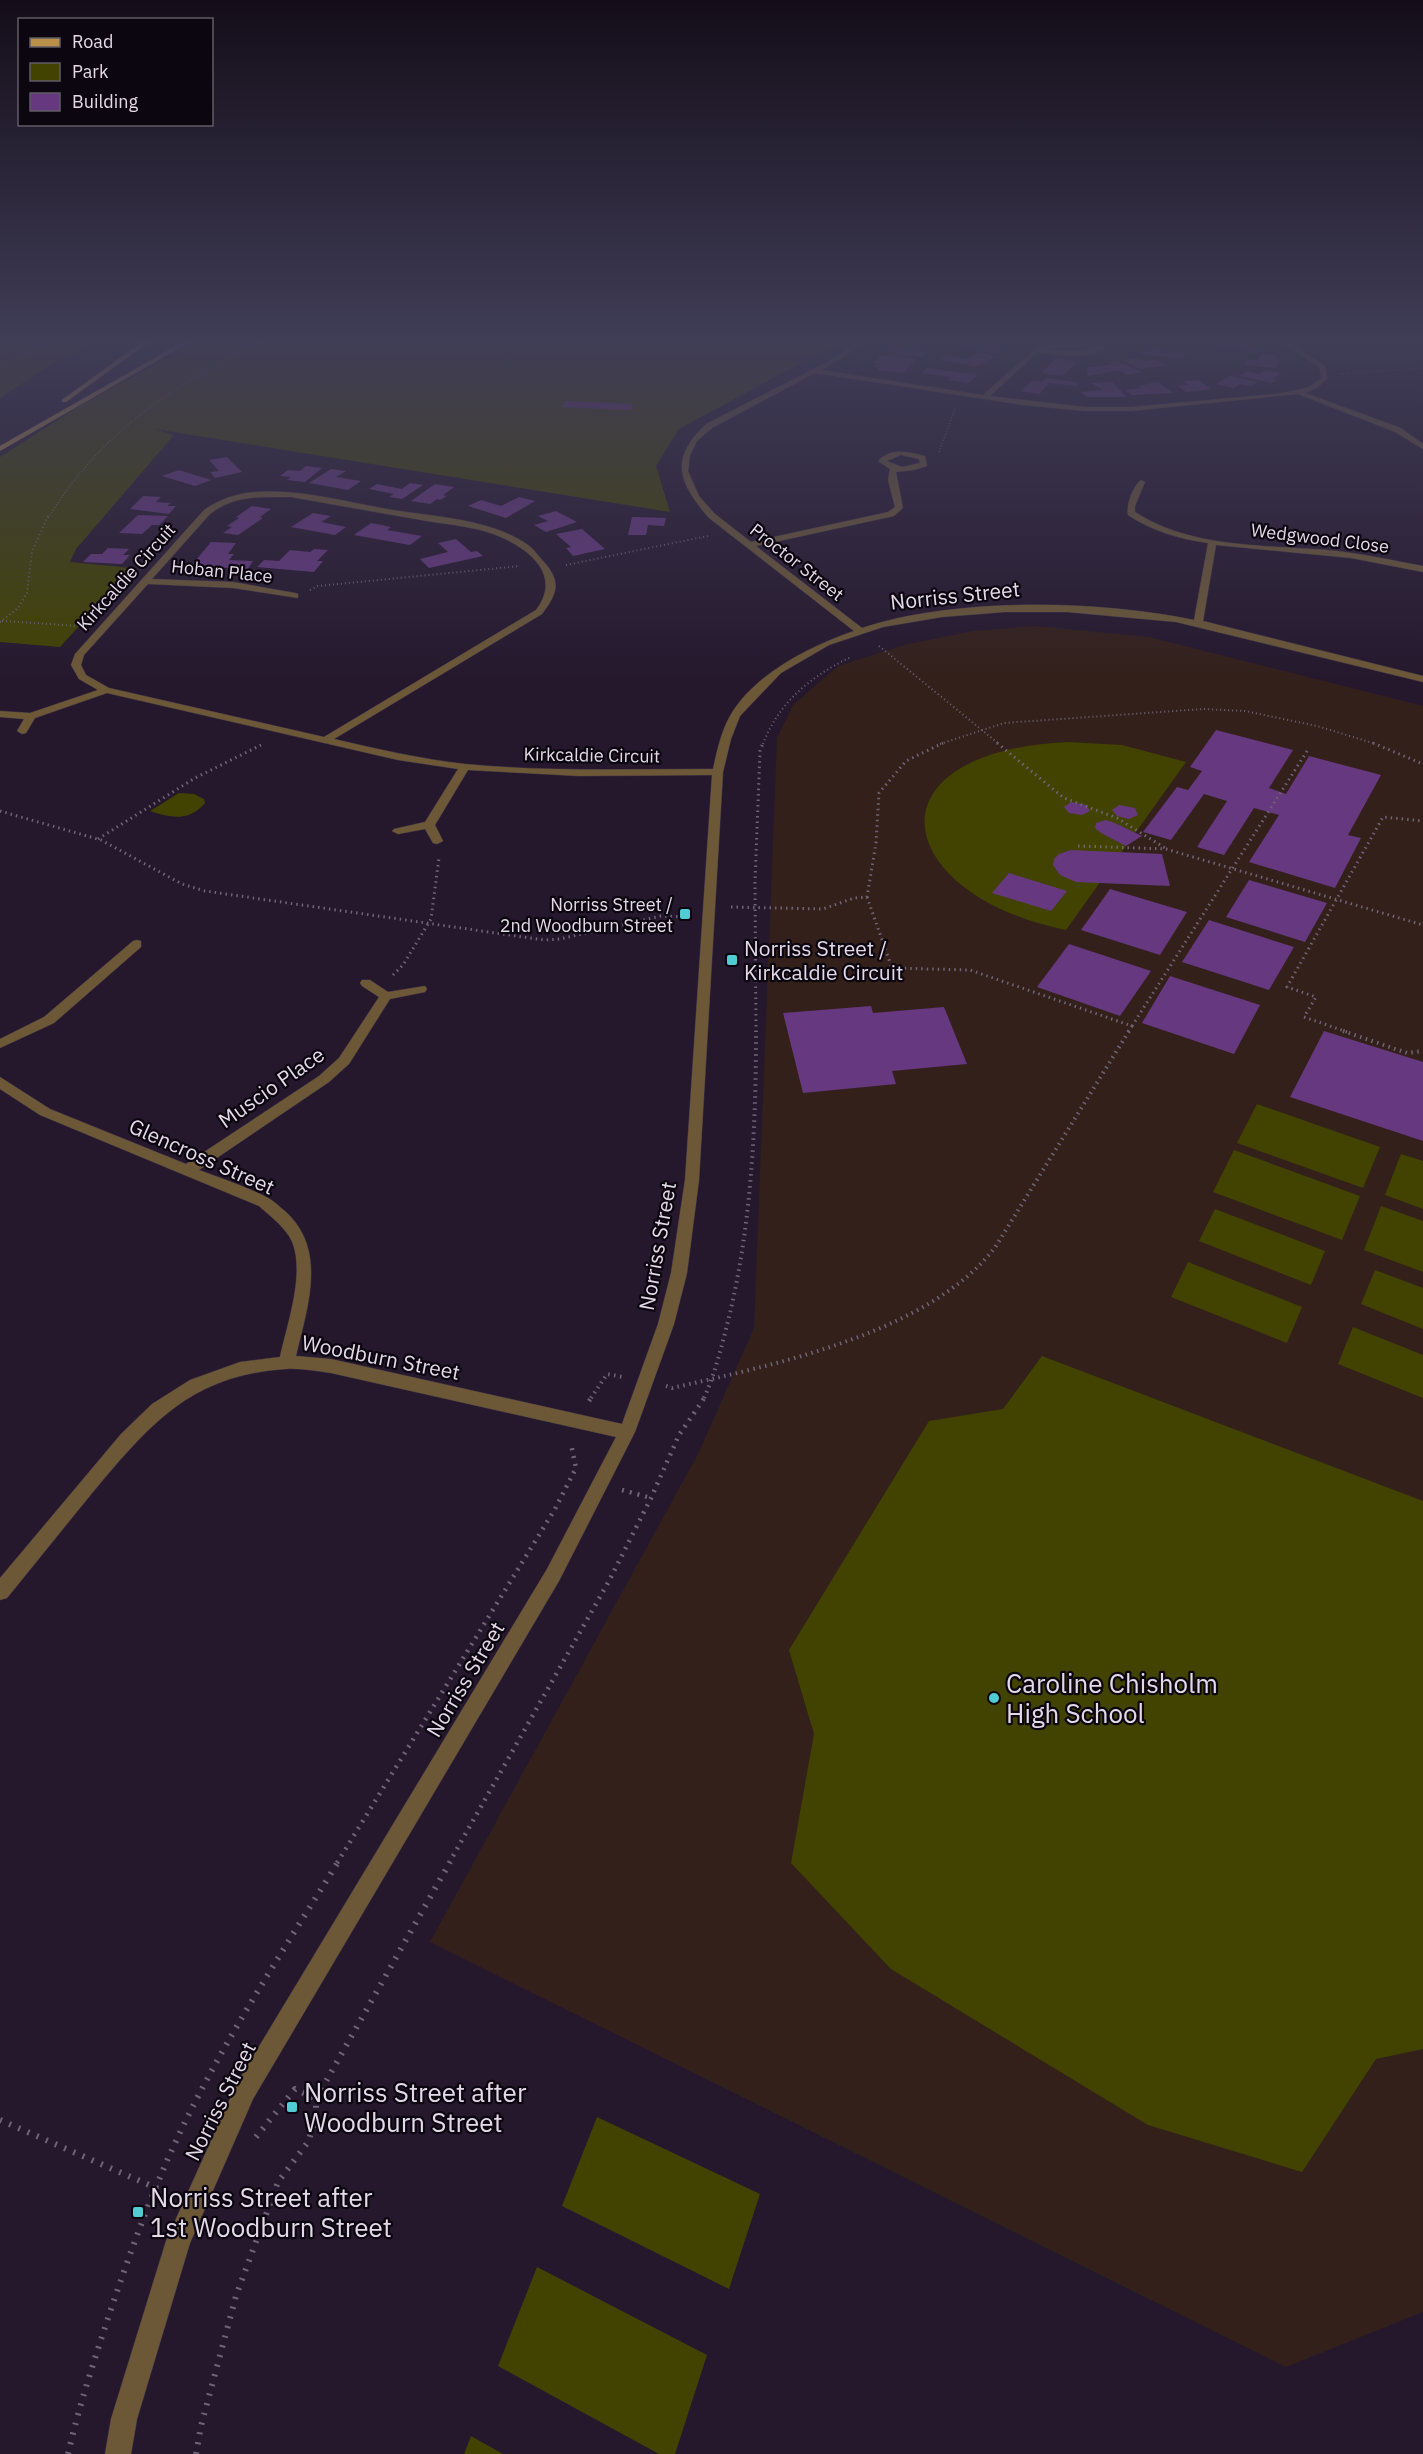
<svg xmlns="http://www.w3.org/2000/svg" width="1423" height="2454" font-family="'IBM Plex Sans',sans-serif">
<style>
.education{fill:#33201b}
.green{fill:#424301}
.building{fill:#66387f}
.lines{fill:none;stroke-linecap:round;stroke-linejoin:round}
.street-casing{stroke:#3f3347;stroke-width:1}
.primary-casing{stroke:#3f3347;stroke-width:1}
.path-far5{stroke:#6f6476;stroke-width:1.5;stroke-dasharray:1 2;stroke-linecap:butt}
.path-far4{stroke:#6f6476;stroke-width:2;stroke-dasharray:1 3;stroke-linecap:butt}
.path-far3{stroke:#6f6476;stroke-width:3;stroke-dasharray:1.5 4;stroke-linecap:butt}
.path-far2{stroke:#6f6476;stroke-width:4;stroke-dasharray:1.5 4.5;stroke-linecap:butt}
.path-far1{stroke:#6f6476;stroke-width:4.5;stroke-dasharray:2 6;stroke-linecap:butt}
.path{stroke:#6f6476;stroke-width:6;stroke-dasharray:2 8;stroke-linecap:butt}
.street{fill:#6c5837;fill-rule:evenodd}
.primary{fill:#ba9048;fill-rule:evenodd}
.poi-dot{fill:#51ccd2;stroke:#0b060f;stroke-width:2}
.labels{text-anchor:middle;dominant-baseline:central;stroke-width:4.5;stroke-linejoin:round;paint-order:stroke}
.far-street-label{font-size:18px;fill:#e2dae8;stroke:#0b060f}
.far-poi-label{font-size:18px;fill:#e2dae8;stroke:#0b060f;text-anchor:end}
.street-label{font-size:21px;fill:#e2dae8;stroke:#0b060f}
.poi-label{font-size:21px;fill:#e2dae8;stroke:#0b060f;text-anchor:start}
.near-poi-label{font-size:26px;fill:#e2dae8;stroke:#0b060f;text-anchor:start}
</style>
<rect width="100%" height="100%" fill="#25182d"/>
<!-- education -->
<path class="education" d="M1036,626l113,11 274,69v1606l-137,55 -856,-425 268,-488 56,-126 23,-590 16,-33 45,-39 70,-22 65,-13z"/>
<!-- green -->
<path class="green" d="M0,339h101l-59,31 -42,28z
M202,339h643l-166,90 -23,37 14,46 -516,-83 20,6 -98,114 -6,13 62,6 -72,79 -60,-5v-185l81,-52z
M1068,742l54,3 64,17 -120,168c-173,-35 -204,-178 2,-188z
M179,793l15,1 10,5 1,4c-16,19 -35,15 -55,8z
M1257,1104l123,43 -17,41 -126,-45z
M1234,1150l126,46 -18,44 -129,-48z
M1401,1154l22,7v48l-38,-14z
M1381,1206l42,15v51l-59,-22z
M1215,1209l110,42 -14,34 -112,-44z
M1188,1262l114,45 -15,36 -116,-46z
M1375,1270l48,18v41l-62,-25z
M1353,1327l70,28v43l-85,-34z
M1042,1356l381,145v548l-47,10 -74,113 -154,-47 -257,-156 -100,-106 23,-129 -25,-84 140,-229 74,-12z
M597,2117l163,77 -31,95 -167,-83z
M537,2267l170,88 -32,99h-16l-161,-88z
M471,2436l32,18h-39z"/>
<!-- building -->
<path class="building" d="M1209,339h35l2,2 -33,1z
M995,341l14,2 -10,6 5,1 -7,4 -37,-8 7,-4 18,4z
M895,343l12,2 -3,3 24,3 -6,6 -40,-5z
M1252,343l14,9 -17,1 -6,-5 -22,1 -6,-5z
M1151,348l14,1 -1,3 22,1 -3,6 -41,-5 2,-4 5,1z
M979,353l17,3 -20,11 -36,-8 8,-4 19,4z
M1261,354l16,1 -1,4h3l-2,9 -32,-3 2,-6 11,2z
M881,355l35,4 -13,14 -26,-3 3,-3h-6l3,-4h-4z
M1138,358l7,3 10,-1 11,5 -26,4 -17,-9z
M1055,359h4l18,3 -14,14 -22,-3z
M1118,361l23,11 -14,3 -8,-5 -31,6 -1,-8 26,-4 -5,-2z
M927,368l50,7 -8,8 -20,-3 3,-3 -31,-4z
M1266,370l16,3 -9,6 4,1 -5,3 -34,-7 9,-5 12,3z
M1230,376l28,6 -7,4 -11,-2 -6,4 -18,-4z
M1046,378l33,5 -3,3 -27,-3 -10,11 -18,-3 11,-10 10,1z
M1198,380l13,9 -25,3 -8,-6 11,-1 -6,-4z
M1112,382l15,15h-40l-6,-5 22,-2 -12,-7z
M1158,382l15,11 -41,2 -7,-5 16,-2 -3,-2z
M566,401l67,3 -3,6 -68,-3z
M227,457l15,15 -27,6 -5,-6 9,-1 -10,-11z
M306,466l16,2 -17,14 -18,-2 4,-3 -11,-1 8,-6 12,1z
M331,469l15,2 -10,6 25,4 -13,9 -39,-7z
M179,470l32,10 -16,6 -33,-10z
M410,483l13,2 -21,14 -13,-2 5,-3 -25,-5 8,-5 25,5z
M435,484l19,3 -11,8 4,1 -7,4 -3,-1 -7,5 -19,-3z
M143,496l18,1 -5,5 15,1 -4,3h9l-7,8 -39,-5z
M519,497l16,4 -29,17 -38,-12 13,-6 20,6z
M252,506l19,3 -11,8 3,1 -25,17 -15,-2 9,-6 -5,-1 12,-8 -3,-1z
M556,511l21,11 -31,10 -12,-7 14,-4 -10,-5z
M313,513l18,3 -10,6 25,5 -11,8 -44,-8z
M138,515l30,1 -9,9h-7l-10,9 -23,-1z
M632,517l34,1 -2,8 -16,-1 -2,10h-18z
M371,523l20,4 -4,3 35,6 -12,9 -56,-10z
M582,529l23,20 -32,7 -7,-8 5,-1 -15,-13z
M456,539l15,13 6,-1 6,5 -54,12 -9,-9 28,-7 -10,-9z
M211,542l25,1 -8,11h6l-5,6 24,1 -5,8 -57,-3z
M108,548l21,1 -6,6h7l-8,9 -39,-2 8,-8h11z
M314,549l14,1 -11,11h6l-9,11 -57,-5 7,-7 15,1 11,-11 20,2z
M1216,730l77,20 -24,38 17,6 23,-38 72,19 -33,60 13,3 -26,50 -86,-26 30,-47 -25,-7 -30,47 -27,-8 30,-46 -23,-7 -33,46 -28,-8 34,-45 11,3 14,-19 -12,-4z
M1071,802l15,3 4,6 -8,4 -13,-2 -5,-6z
M1119,805l16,3 3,7 -9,4 -12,-3 -5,-6z
M1106,820l9,3 27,13 -16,10 -25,-13 -6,-5 1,-5z
M1071,850l91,4 8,32 -94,-4 -16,-7 -7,-10 1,-6 5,-5z
M1009,873l58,18 -16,20 -59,-18z
M1249,880l78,23 -22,39 -79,-25z
M1110,889l77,23 -27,43 -79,-25z
M1209,920l85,27 -25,43 -87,-28z
M1069,944l82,27 -31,45 -83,-29z
M1170,976l90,29 -26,49 -92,-31z
M871,1006l2,7 71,-6 23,57 -75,7 4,13 -93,9 -20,-80z
M1324,1031l99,31v79l-133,-44z"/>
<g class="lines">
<defs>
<path id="street" d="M859,339h7l-27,21 -18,10 162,25 56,-50 51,-3 16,5v2c-19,10 -48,8 -68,3l-48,44 95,11h46l145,-13 31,-6 15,-10 -3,-11 -42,-28h7l41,27 2,13 -10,9 -12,5 96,35 22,16v5l-28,-17 -97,-38 -167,17h-46l-62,-6 -208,-32 -103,55 -15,13 -7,14 -2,16 11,25 16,18 36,28 137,-30 7,-5 -7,-27 2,-11 -12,-8c13,-14 30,-9 47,-5l2,10 -13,4 -18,2 7,36 -9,8 -138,30 106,82c94,-31 235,-28 332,-8l14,-77c-29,-4 -56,-12 -80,-28 -2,-11 5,-29 13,-35l4,2 -10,24v6c55,36 129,33 192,38 33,3 64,10 96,16v6l-72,-14 -135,-13 -13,76 220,55v6l-247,-60 -109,-10h-62l-63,5 -59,10 -54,18 -48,28 -41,43 -9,23 -8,33 -24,408 -12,93 -13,51 -39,108 -76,149 -306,518 -63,144 -53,176 -6,35h-26l6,-35 55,-178 71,-158 310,-514 69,-132 -285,-64c-15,-2 -31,-5 -45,-4 -95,6 -136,55 -193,123 -29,35 -57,71 -86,106l-7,2v-22l121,-144 31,-30 38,-24 50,-18 40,-5c7,-33 28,-91 9,-121 -8,-12 -20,-21 -30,-30l-219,-91 -40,-26v-12l50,32 136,55 133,-88 20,-18 40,-61 -17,-11 -2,-3 2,-3h8l18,12 37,-6 2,3 -2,3 -35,7 -41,65 -20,18 -130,88c23,9 47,16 69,28 6,3 12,9 18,14 42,39 21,96 10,144l35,3 291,65 36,-100 13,-51 14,-93 27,-405 -133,1 -111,-6 -33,55 8,16 -6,3 -4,-1 -8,-14 -27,5 -6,-3 2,-2 31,-7 33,-53 -60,-9 -291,-67 -72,25 -9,15 -4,1 -5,-3 7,-12 -24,-2v-6l30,2 68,-23 -19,-11 -8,-14 4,-11 129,-144c13,-9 26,-14 42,-17 47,-6 95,8 141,16 45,8 103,9 141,36 6,4 11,12 16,17 18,20 13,32 -2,52l-208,125c43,10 87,20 131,25 83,8 166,5 248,5 4,-18 8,-37 17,-53 24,-42 80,-70 124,-85l-145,-113c-31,-36 -40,-59 -3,-94l129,-66zM1090,346l8,2 -26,3 -30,-2zM901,455l18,4 1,4 -18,4 -15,-6zM269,497h22c45,8 90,16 136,24 24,4 53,6 76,17 30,14 58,39 33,72l-212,127 -215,-49 -23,-13 -5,-10 3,-10 64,-71 85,4 65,10v-4l-3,-1 -62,-11 -81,-3 58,-65c18,-14 37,-17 59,-17z
M137,940l4,1v6l-87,76 -54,25v-9l44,-22 89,-76z"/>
<path id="primary" d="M146,339h7l-87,63h-4v-2z
M188,339h7l-195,112v-5z"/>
</defs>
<!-- street casing -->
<use href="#street" class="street-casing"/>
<!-- primary casing -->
<use href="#primary" class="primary-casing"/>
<!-- path-far5 -->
<path class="path-far5" d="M0,366l57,-27
M1340,374l83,-6
M939,452l16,-43
M48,518c55,-89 126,-132 216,-179"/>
<!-- path-far4 -->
<path class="path-far4" d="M566,565l142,-29
M310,590l8,-4 202,-20
M2,621l77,5
M0,622l18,-14 9,-15 5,-41 16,-36
M879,646l120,98
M763,744c16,-42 48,-68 88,-87
M940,744l64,-21 199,-14 42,2 72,15 59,18"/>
<!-- path-far3 -->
<path class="path-far3" d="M997,743l67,55 53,20 48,30
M1373,743l50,21
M0,811l101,29 81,44 23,7 339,49 16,-1 101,-23 26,1
M98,839l97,-61 66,-33
M1078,846l88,3 257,76
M867,897l25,71 78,2 162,56 -4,6
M731,907l92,2 31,-11 13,-1 9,-54 3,-50 27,-32 37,-18
M393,975l10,-10 28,-46 8,-61
M1132,1026l177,-278
M756,1032l-1,-150 5,-131 3,-8
M1347,1032l-43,-15 12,-20 -29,-10 96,-170 40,4"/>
<!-- path-far2 -->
<path class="path-far2" d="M1343,1031l64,22 16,-2
M666,1386l6,2c101,-23 259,-55 324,-142l133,-215
M591,1398l16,-24 16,3
M704,1398c10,-22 16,-45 22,-69 25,-96 30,-199 30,-298"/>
<!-- path-far1 -->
<path class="path-far1" d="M589,1401l3,-4
M622,1490l29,8
M337,1863l218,-354 21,-41 -5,-24
M449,1863l160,-282 42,-83 28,-63 26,-38"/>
<!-- path -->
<path class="path" d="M0,2120l170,74
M256,2137l39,-48 21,10
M68,2454c11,-48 26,-93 41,-139 23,-68 47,-135 79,-199 44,-88 98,-170 150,-254
M196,2454l5,-28 35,-130 42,-114 30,-40 8,-24v-19l134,-237"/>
<!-- street -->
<use href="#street" class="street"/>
<!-- primary -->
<use href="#primary" class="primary"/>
</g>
<!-- sky -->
<linearGradient id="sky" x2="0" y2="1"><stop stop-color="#140d19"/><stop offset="0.5" stop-color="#403d57"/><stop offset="1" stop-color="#403d57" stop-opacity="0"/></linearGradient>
<rect width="1423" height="682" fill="url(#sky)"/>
<!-- markers -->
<g class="poi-dot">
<rect x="679" y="908" width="12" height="12" rx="3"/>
<rect x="726" y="954" width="12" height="12" rx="3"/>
<circle cx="994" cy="1698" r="6"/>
<rect x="286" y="2101" width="12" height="12" rx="3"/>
<rect x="132" y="2206" width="12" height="12" rx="3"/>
</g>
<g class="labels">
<!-- far-street labels -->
<g class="far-street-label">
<text transform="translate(1320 538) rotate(7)">Wedgwood Close</text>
<text transform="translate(797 562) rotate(38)">Proctor Street</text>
<text transform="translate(222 571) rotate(6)">Hoban Place</text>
<text transform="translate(126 577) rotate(-48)">Kirkcaldie Circuit</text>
<text transform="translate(592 755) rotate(1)">Kirkcaldie Circuit</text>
</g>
<!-- far-poi labels -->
<g class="far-poi-label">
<text x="673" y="904">Norriss Street /<tspan x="673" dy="21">2nd Woodburn Street</tspan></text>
</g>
<!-- street labels -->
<g class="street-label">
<text transform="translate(955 595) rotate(-6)">Norriss Street</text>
<text transform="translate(271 1087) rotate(-35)">Muscio Place</text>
<text transform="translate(202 1156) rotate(24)">Glencross Street</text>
<text transform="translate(657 1246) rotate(-80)">Norriss Street</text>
<text transform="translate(381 1357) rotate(11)">Woodburn Street</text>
<text transform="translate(465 1679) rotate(-59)">Norriss Street</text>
<text transform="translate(220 2101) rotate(-63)">Norriss Street</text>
</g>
<!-- poi labels -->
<g class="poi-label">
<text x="744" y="948">Norriss Street /<tspan x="744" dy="24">Kirkcaldie Circuit</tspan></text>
</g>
<!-- near-poi labels -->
<g class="near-poi-label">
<text x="1006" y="1683">Caroline Chisholm<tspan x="1006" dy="30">High School</tspan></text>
<text x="304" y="2092">Norriss Street after<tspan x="304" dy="30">Woodburn Street</tspan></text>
<text x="150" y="2197">Norriss Street after<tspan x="150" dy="30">1st Woodburn Street</tspan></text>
</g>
</g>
<!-- legend -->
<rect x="18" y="18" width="195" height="108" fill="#0b060f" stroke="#615b66" stroke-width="1.5"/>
<rect x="30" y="38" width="30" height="9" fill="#ba9048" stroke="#615b66" stroke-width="1.5"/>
<text x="72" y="48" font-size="18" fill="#e2dae8">Road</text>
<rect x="30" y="63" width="30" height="18" fill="#424301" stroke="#615b66" stroke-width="1.5"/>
<text x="72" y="78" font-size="18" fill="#e2dae8">Park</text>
<rect x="30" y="93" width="30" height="18" fill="#66387f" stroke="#615b66" stroke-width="1.5"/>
<text x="72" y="108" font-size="18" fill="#e2dae8">Building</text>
</svg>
